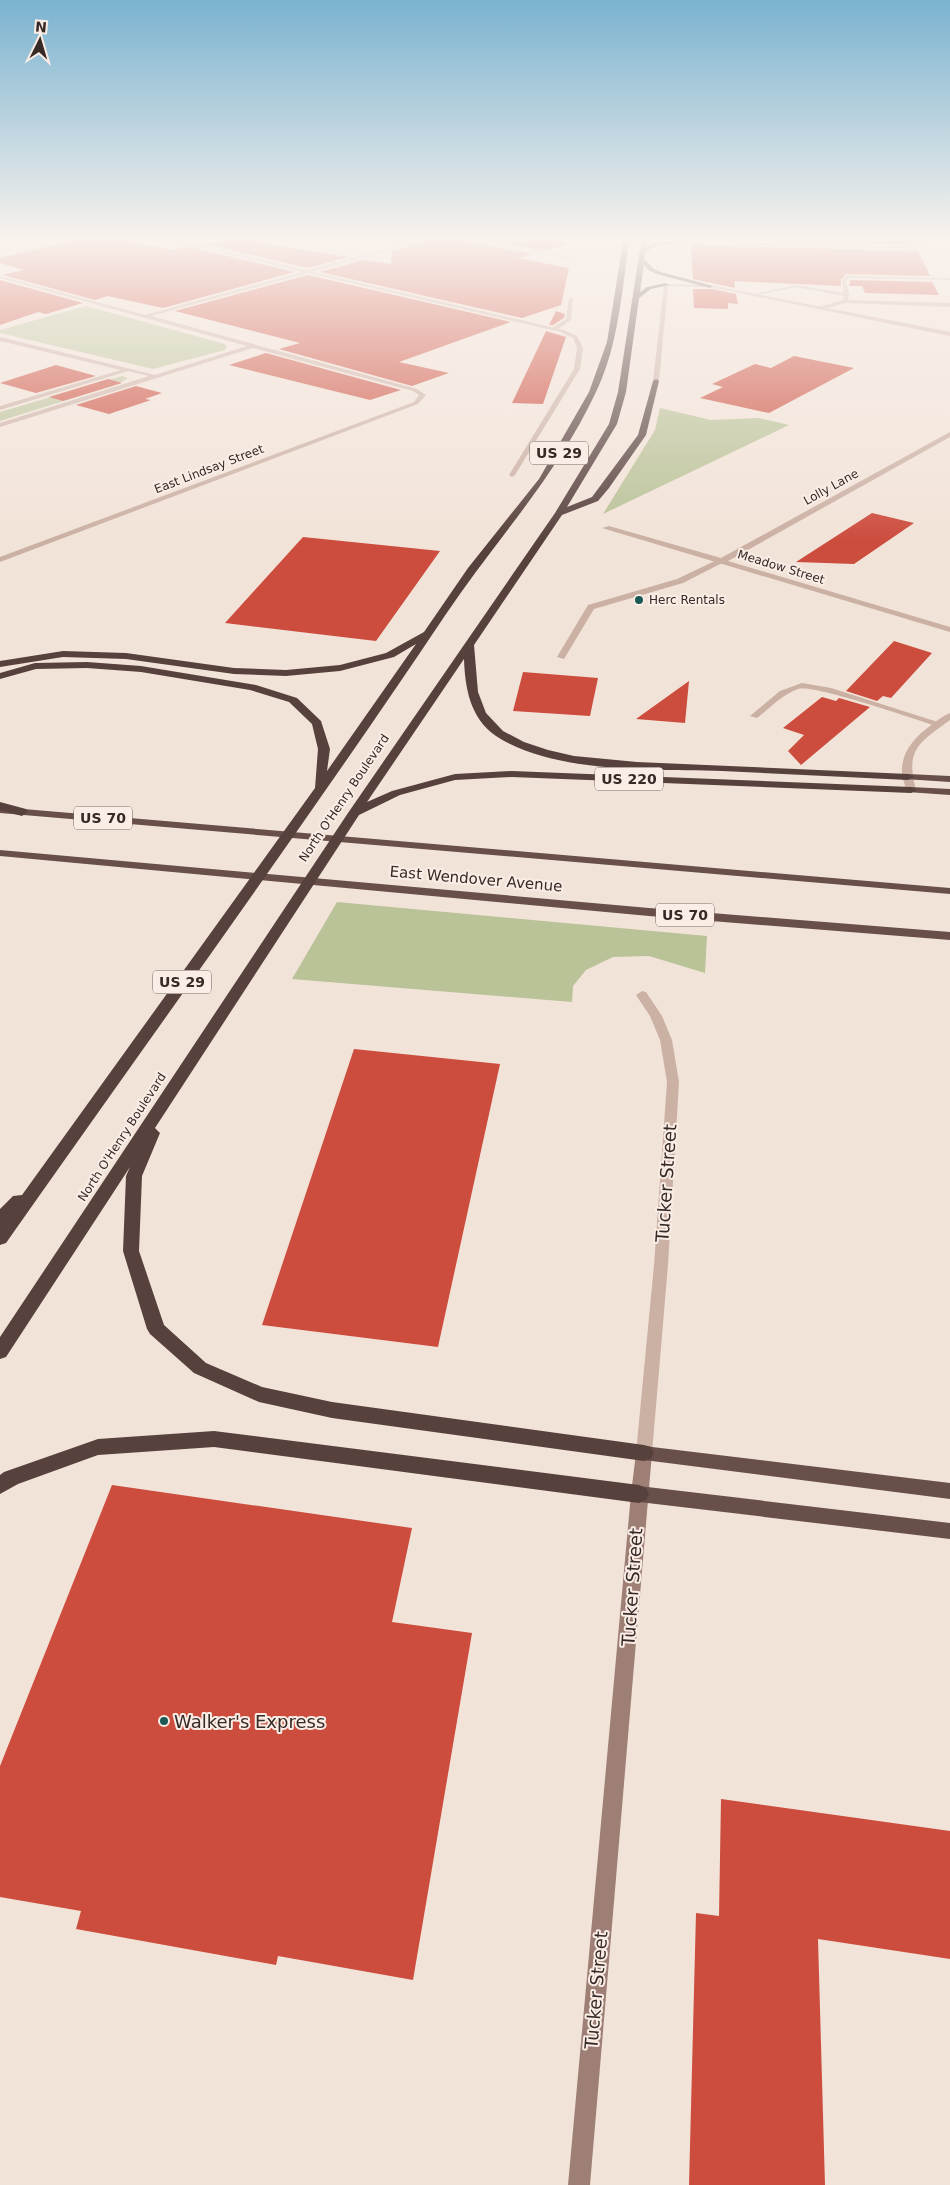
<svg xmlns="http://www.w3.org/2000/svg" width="950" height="2185" font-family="'DejaVu Sans',sans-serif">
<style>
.green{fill:#bac298}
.building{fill:#cc4c3d}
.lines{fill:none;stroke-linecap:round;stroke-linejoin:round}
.service{fill:#cbb0a4;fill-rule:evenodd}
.minor{fill:#cbb0a4;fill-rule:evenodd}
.tertiary{fill:#cbb0a4;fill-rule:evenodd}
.secondary{fill:#9e7f75;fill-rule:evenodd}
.trunk{fill:#684f4a;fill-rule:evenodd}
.motorway{fill:#57413d;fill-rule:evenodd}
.poi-dot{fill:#1a5954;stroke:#faede5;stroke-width:2}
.labels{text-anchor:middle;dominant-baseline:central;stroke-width:4;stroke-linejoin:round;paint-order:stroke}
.far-street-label{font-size:12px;fill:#362926;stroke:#faede5}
.far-poi-label{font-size:12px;fill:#362926;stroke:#faede5;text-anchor:start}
.shield{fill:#faede5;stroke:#71645f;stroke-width:1}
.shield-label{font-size:14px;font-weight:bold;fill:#362926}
.street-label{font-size:15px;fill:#362926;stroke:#faede5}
.near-street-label{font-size:18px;fill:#362926;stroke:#faede5}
.near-poi-label{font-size:18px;fill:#362926;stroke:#faede5;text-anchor:start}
</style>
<rect width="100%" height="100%" fill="#f2e3d8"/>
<!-- green -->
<path class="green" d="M86,306l139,38 2,3 -2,3 -72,19 -153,-36v-3z
M122,376l6,2 -10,6 -118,37v-9z
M660,408l51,12 48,-2 30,7 -186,89 52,-84z
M337,902l370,34 -2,37 -56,-17 -36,1 -27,13 -13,16 -1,16 -280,-23z"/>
<!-- building -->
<path class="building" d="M90,236h16l65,14 18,-3 105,25 -131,36 -55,-12 -13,4 -92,-25 21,-5 -24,-7v-5z
M394,236h31l-32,9z
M441,236l91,18 -15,4 52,10 -8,37 -39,13 -202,-46 43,-12 28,4 1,-13z
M469,236h96l1,9 -22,6z
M691,236h220l4,9 -224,-6z
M242,237l30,8 76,12 -40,11 -104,-24z
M691,245l227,6 12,25 -84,-2 -5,6v6l-107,-5 1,7 -42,-9z
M308,275l203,47 -112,40 50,11 -37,13 -133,-37 21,-6 -125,-32z
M0,280l83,23 -37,11 -8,-2 -38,13z
M850,280l82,2 7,13 -74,-2 -3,-7h-13z
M693,289h19l24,5 2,10 -10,-1v6l-34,-1z
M556,311l9,3 -1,4 -11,7h-4z
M546,331l20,6 -23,67 -31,-1z
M266,353l135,37 -31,10 -141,-35z
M794,356l60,12 -85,45 -69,-15 23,-11 -11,-3 43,-20 16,4z
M56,365l40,11 -60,17 -36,-10z
M108,379l14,4 -59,18 -14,-4z
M136,386l26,7 -17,6 6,1 -42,14 -33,-9z
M872,513l42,10 -60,41 -58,-2z
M303,537l137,14 -64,90 -151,-18z
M894,641l38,12 -41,45 -8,-2 -6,5 -31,-10z
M523,672l75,6 -8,38 -77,-5z
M689,681l-4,42 -49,-4z
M822,697l14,4 3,-3 31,9 -69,58 -13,-14 16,-16 -21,-7z
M354,1049l146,15 -62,283 -176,-22z
M112,1485l300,43 -20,94 80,11 -59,347 -135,-24 -2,9 -200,-36 5,-18 -81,-14v-131z
M721,1799l229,32v128l-132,-20 7,246h-136l7,-272 23,3z"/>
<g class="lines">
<!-- service -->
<path class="service" d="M846,276l104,2v2l-101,-2 -3,3 3,13 -1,6 102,3v4l-105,-4 -24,7 -2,-3 24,-7 1,-4 -48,-9 -43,9 -2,-1 45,-10 48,8 -2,-12z
M571,298l2,1 -2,21 -15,10h-4v-2l14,-9 3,-20z
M719,559l7,2 -43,22 -89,26 -30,50 -7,-2 31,-52 89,-26z
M802,683l29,5 113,36 -5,3 -3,-1c-22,-7 -122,-42 -138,-37 -15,5 -28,19 -41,29l-7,-2 30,-25z"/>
<!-- minor -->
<path class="minor" d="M153,236h8l147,34 124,-34h7l-126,36 251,58 13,6 6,12 -3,21 -65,106 -3,2 -3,-2 65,-106 3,-21 -4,-10 -13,-6 -252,-59 -157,43 266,73 9,6 -8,9 -418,158v-5l414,-155 5,-7 -6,-4 -160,-43 -253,79v-4l149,-47 -21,-5 -128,39v-4l121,-36 -121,-29v-4l155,38 92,-29 -247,-68v-2l145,39 157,-43z
M450,236h9l118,23 -2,1z
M944,236h4l2,9z
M666,284l2,1 -9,96 -3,2 -3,-2 11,-96z
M950,432v5l-222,124 222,66v5l-348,-104 7,-2 112,32z
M950,713v7c-31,23 -45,29 -34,70l-5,3 -3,-1c-15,-28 0,-50 22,-66 6,-5 13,-10 20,-13z
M642,991l4,1 16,24 10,24 7,42 -11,183 -16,188 -2,5 -6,2 -6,-2 -2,-5 18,-188 13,-183 -7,-42 -10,-24 -14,-21z"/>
<!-- tertiary -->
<path class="tertiary" d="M681,241l269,7v2l-271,-7z
M666,284l44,1 240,47v4l-240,-49 -46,-1z"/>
<!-- secondary -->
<path class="secondary" d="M644,1446l6,2 2,5 -62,732h-22l63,-691 5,-41 2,-5z"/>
<!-- trunk -->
<path class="trunk" d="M908,774l42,2v6l-46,-3 -1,-2z
M911,787l39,2v6l-43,-3 -1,-2z
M0,807l950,81v6l-950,-81z
M0,850l649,58 301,24v8l-301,-24 -649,-60z
M644,1446l306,37v16l-306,-39 -6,-2 -3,-5 3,-5z
M639,1486l311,37v16l-311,-37 -6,-2 -3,-6 3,-6z"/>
<!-- motorway -->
<path class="motorway" d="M624,236h6c-8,52 -11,110 -35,158 -39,83 -101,148 -151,223 -142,212 -292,418 -438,626l-6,2v-36l13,-13 9,-1 293,-407 3,-39 -6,-25 -23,-22 -39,-12 -109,-18 -54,-4 -51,1 -36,10v-6l35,-10 52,-1 54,4 115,19 41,13 24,23 9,28 -3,22 89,-127 -22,13 -54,14 -54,5 -52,-2 -108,-15 -63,-2 -63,10v-6l63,-10 63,2 108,15 52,2 54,-5 46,-12 38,-21 44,-64 71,-89 50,-87 18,-50z
M642,236h6l-2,11 10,-4 25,-3 3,2 -27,4 -11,5 -2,8 10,10 7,3 52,14 -3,2 -53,-14 -7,-3 -6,-6 -4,27 7,-5 19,-4 3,2 -18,4 -12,9 -13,94 -9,32 -50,83 25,-10 46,-62 15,-54 3,-2 3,2 -13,54 -37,53 -11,13 -36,14 -88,130 4,47 8,21 17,18 21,11 24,8 26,6 63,6 271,12 6,3 -6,3c-62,-3 -124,-6 -186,-9 -67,-2 -168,3 -226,-35 -26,-18 -31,-48 -32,-77l-97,143 25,-11 63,-17 57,-3 399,16 6,3 -6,3 -399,-16 -57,3 -55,15 -41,20 -204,313 5,5 -18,43 -3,75 25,74 42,38 56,24 70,15 312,43 7,2 3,6 -3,6 -7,2 -312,-43 -73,-16 -65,-29 -44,-39 -3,-5 -24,-78 3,-75 4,-9 -124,190 -6,2v-22l348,-524 207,-300 54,-89 9,-32z
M0,802l26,7 2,3 -6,4 -22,-6z
M214,1431l425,54 7,3 3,6 -3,6 -7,3 -425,-56 -116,8 -80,29 -18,10v-19l4,-3 94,-33z"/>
</g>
<!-- sky -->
<linearGradient id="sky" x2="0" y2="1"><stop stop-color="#7ab3d0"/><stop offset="0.44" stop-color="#f9f2ed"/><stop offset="1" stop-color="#f9f2ed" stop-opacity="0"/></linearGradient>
<rect width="950" height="542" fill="url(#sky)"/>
<!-- markers -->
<g class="poi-dot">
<circle cx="639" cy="600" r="5"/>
<circle cx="164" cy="1721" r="5"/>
</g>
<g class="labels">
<!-- far-street labels -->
<g class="far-street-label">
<text transform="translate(209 469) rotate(-21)">East Lindsay Street</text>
<text transform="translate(831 487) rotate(-29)">Lolly Lane</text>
<text transform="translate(781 567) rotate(17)">Meadow Street</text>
<text transform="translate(344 798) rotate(-56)">North O'Henry Boulevard</text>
<text transform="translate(122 1137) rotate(-57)">North O'Henry Boulevard</text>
</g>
<!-- far-poi labels -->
<g class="far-poi-label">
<text x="649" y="600">Herc Rentals</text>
</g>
<!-- shield labels -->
<g class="shield">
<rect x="530" y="441.5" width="58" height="23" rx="4"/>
<rect x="595" y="767.5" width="68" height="23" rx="4"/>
<rect x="74" y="806.5" width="58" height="23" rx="4"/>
<rect x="656" y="903.5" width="58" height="23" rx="4"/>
<rect x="153" y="970.5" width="58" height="23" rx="4"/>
</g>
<g class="shield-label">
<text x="559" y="453">US 29</text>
<text x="629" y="779">US 220</text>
<text x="103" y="818">US 70</text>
<text x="685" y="915">US 70</text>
<text x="182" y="982">US 29</text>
</g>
<!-- street labels -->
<g class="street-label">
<text transform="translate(476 879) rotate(5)">East Wendover Avenue</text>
</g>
<!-- near-street labels -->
<g class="near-street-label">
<text transform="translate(666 1183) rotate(-86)">Tucker Street</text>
<text transform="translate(632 1587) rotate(-86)">Tucker Street</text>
<text transform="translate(596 1990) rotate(-85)">Tucker Street</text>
</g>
<!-- near-poi labels -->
<g class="near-poi-label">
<text x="174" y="1721">Walker's Express</text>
</g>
</g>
<!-- north arrow -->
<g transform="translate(40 40) rotate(5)" stroke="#faede5" stroke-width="4" paint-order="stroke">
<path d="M0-4L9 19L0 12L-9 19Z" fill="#362926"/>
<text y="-8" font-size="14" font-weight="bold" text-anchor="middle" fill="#362926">N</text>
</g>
</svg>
